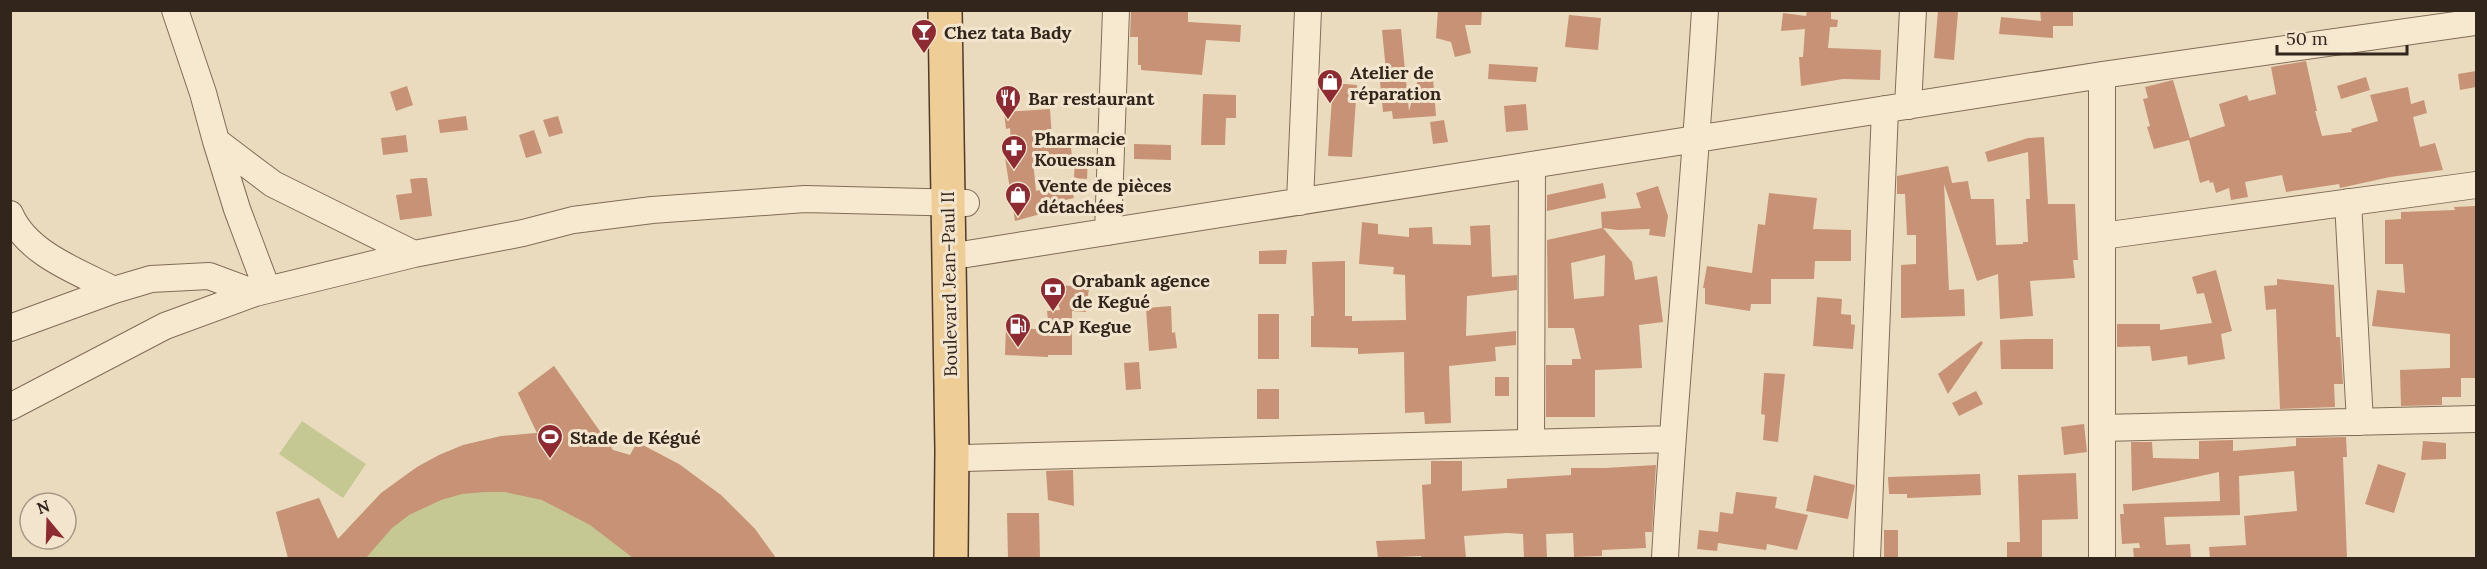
<svg xmlns="http://www.w3.org/2000/svg" width="2487" height="569" font-family="Lora,serif">
<style>
.green{fill:#c5c893}
.building{fill:#c79275;fill-rule:evenodd}
.lines{fill:none;stroke-linecap:round;stroke-linejoin:round}
.minor-casing{stroke:#826c58;stroke-width:28}
.major-casing{stroke:#503a2c;stroke-width:36}
.minor{stroke:#f6e9d0;stroke-width:26}
.major{stroke:#eecd96;stroke-width:33}
.labels{text-anchor:middle;dominant-baseline:central;stroke-width:6;stroke-linejoin:round;paint-order:stroke}
.poi-label{font-size:18px;font-weight:bold;fill:#32251c;stroke:#f3e5cd;text-anchor:start}
.street-label{font-size:18px;fill:#32251c;stroke:#f3e5cd}
</style>
<rect width="100%" height="100%" fill="#ebdbbe"/>
<!-- green -->
<path class="green" d="M554,366l59,84 17,5 91,40 34,34 21,29h-488l-12,-46 43,-14 19,41c62,-69 104,-99 199,-106l-19,-40z
M302,421l64,43 -23,34 -64,-44z"/>
<!-- building -->
<path class="building" d="M1131,10l57,2v10l53,3 -1,17 -34,-2 -4,35 -61,-5v-5h-3v-28h-8z
M1438,10h44l-1,15h-16l6,28 -16,4 -4,-15 -15,-4z
M1807,10h24v9l7,1 -1,7h-7l-2,21 53,2 -1,30 -37,-1 -42,7 -2,-29h4l2,-28 -24,2 2,-18 23,3z
M2040,10h33v16h-20v12l-54,-4 2,-17 40,4z
M1938,11l20,1 -4,48 -20,-2z
M1569,15l32,3 -3,32 -33,-3z
M1401,29l8,82 9,-32 15,-1 3,38 -43,3 -1,-8 -9,1 -3,-30 7,-1 -5,-51z
M2306,61l11,50h-2l7,25 30,-4 -1,-3 27,-8 -8,-26 38,-8 3,17 13,-4 3,13 -14,4 7,30 15,-4 8,27 -53,7 -50,11 -1,-4 -53,8 -4,-17 -37,7 3,15 -17,3 -2,-12 -13,5 -3,-11 -3,1 -1,-3 -9,3 -11,-43 -35,9 -7,-22 3,-1 -7,-27 5,-1 -3,-11 28,-7 17,58 35,-12 -6,-22 28,-9 2,6 27,-7 -5,-27z
M1489,64l49,3 -2,15 -48,-3z
M2476,71v16l-16,3 -2,-16z
M2366,77l4,13 -29,9 -4,-13z
M1333,83l24,2 -5,72 -24,-1z
M407,86l6,19 -17,6 -6,-19z
M1203,94l33,1v23h-10l-1,27h-24z
M1526,104l2,26 -22,2 -2,-26z
M1050,109l2,29 18,-2 2,22 -39,3 3,30 4,-1 1,3 29,-8 4,13 -9,2 1,7 -51,14 -10,-63h7l-2,-30 -4,1 -2,-17z
M466,116l2,14 -28,3 -2,-13z
M558,116l5,17 -14,4 -6,-17z
M1444,120l4,22 -15,2 -3,-22z
M534,130l8,23 -16,5 -7,-23z
M406,135l2,17 -25,3 -2,-17z
M2044,137l4,67h27l3,56h-5l2,18 -45,3 3,35 -33,3 -2,-45 -21,7 -33,-97 24,-3 3,18h23l2,46 27,-1v-2h5l-2,-43h4l-2,-47 -40,10 -3,-10 43,-14z
M1134,144l37,1v15l-37,-1z
M1075,156h13l-1,23 -13,-1z
M1948,166l4,17 -8,1 5,106 15,-1 1,27 -64,2v-53l15,-1v-29h-9l-2,-41h-8v-18z
M421,178h6l5,38 -32,4 -4,-25 16,-2 -2,-14z
M1603,183l3,15 -59,13v-16z
M1658,186l10,30 -3,21 -16,-2 1,-6 -32,1 -15,-2 29,34 3,18 22,-4 6,46 -24,3 3,43 -47,2v47h-49v-52h26v-6h9l-7,-31h-26l-1,-88 55,-12 -1,-16 40,-4 -5,-15zM1605,255l-1,41 -30,3 -3,-36z
M1769,193l48,5 -4,31 38,1v31h-36l-1,18h-43v25h-20l-1,7 -45,-7v-16h-2l4,-22 45,7 6,-49 7,1z
M2476,206v172h-15v19h-19v8l-41,1 -1,-36 50,-2v-34l-78,-8 5,-36 28,3 -2,-29h-18v-44l16,-1v-7l54,-2 -1,-3z
M1362,222l16,2v10l31,3v-9l23,-1 1,17 38,1 -1,-19 20,-1 2,52 25,-2v15l-50,6 -1,40 50,-5v14l-21,2 1,14 -47,5 2,57 -26,1 -1,-12 -19,1 -1,-61 -46,2v-6l-47,-1v-31h3l-2,-54 33,-1v55h7v5l54,-1 -1,-45 -12,-1 1,-7 -35,-3z
M1287,250l-1,14h-27v-13z
M2216,270l16,61 -11,3 4,25 -37,6 -1,-9 -35,5 -2,-15 -33,1v-23h43v6l52,-7 -8,-30 -7,1 -5,-17z
M2277,279l57,6 2,52h4l3,47h-9l1,23 -55,2 -4,-100 -10,1 -2,-24 13,-1z
M1052,284l37,4 -3,24 -14,-1v44h-24v2l-43,-2 1,-28 43,3 -2,-19 13,-1z
M1817,297l25,2 -1,15 10,1v9l4,1 -2,24 -40,-3z
M1171,306l1,27 3,-1 2,16 -28,3 -3,-43z
M1258,314h21v45h-21z
M2026,339h27v30h-52l-1,-29z
M1981,341l2,2 -35,51 -10,-20z
M1139,362l2,27 -15,1 -2,-27z
M554,366l59,84 17,5 7,-13 42,22 42,31 34,34 21,29h-143l-43,-33 -48,-25 -37,-8h-20l-23,2 -21,6 -32,15 -17,13 -26,30h-78l-12,-46 43,-14 19,41 43,-46 36,-26 22,-12 24,-10 38,-9 36,-3 -19,-40z
M1764,373l21,1 -7,68 -15,-2 2,-25 -4,-1z
M1495,377h14v19h-14z
M1257,389h22v30h-22z
M1976,391l7,13 -24,12 -7,-13z
M2084,424l3,28 -23,3 -3,-28z
M2346,437l1,20h-4l4,101h-137l-1,-11 37,-2 -2,-29 53,-5 -3,-40 -55,5 1,39 -76,2 2,28 24,-1 1,14h-57l-1,-10h7l-1,-5 -17,1 -2,-30h4l-1,-10 97,-3 -1,-29 -87,19 -1,-49h21l1,16 46,1v-18l34,-1v11l63,-5v-8z
M2423,441l23,2v16l-25,1z
M1431,461h31v30l45,-3v-9l64,-4v-7h34l51,-3 -4,67h-7l1,16 -44,2v6l-28,1 -1,-24 -27,1 1,24h-23l-1,-24 -16,-1 -43,3 2,22h-45v-2l-43,2 -2,-17 49,-2 -3,-54 9,-1z
M2378,464l28,9 -12,40 -29,-9z
M1073,470l1,36 -26,-6 -2,-29z
M2076,473l2,46 -36,1v38h-35v-16h13l-2,-67z
M1980,474l1,21 -74,3v-4h-18l-1,-17z
M1814,475l41,10 -7,34 -42,-8z
M1736,492l41,5 -2,11 33,7 -11,35 -30,-6 -1,6 -48,-7 -1,8 -20,-2 2,-19 19,2 2,-20 13,2z
M1007,513h32l1,45h-32z
M1884,530h14v28h-14z"/>
<g class="lines">
<defs>
<path id="minor" d="M175,10l28,83 13,48 57,43 141,70
M1908,106l5,-96
M216,141l21,68 30,80
M1300,202l8,-192
M2348,202l12,220
M10,214c17,40 69,58 104,76
M1108,232l8,-222
M2102,236l374,-51
M967,254l1135,-179 374,-53
M10,328l104,-38 37,-11 58,-3 46,17
M10,407l155,-81 90,-33 159,-39 109,-21 50,-13 79,-10 153,-11 161,4
M2102,428l374,-9
M1531,442l1,-277
M964,458l708,-19
M1665,558c10,-182 29,-365 40,-548
M1867,558l18,-449
M2102,558v-483"/>
<path id="major" d="M945,10l7,440 -1,108"/>
</defs>
<!-- minor casing -->
<use href="#minor" class="minor-casing"/>
<!-- major casing -->
<use href="#major" class="major-casing"/>
<!-- minor -->
<use href="#minor" class="minor"/>
<!-- major -->
<use href="#major" class="major"/>
</g>
<!-- icons -->
<defs>
<symbol id="bar-pin" viewBox="-11 -11 22 30"><path d="M0 17L-7.5 6A9.5 9.5 0 1 1 7.5 6Z" fill="#8e2b32" stroke="#f3e5cd"/><path d="M-6-5H6L.8 .8V4.5H3.5V6h-7V4.5H-.8V.8Z" fill="#fff"/></symbol>
<symbol id="shop-pin" viewBox="-11 -11 22 30"><path d="M0 17L-7.5 6A9.5 9.5 0 1 1 7.5 6Z" fill="#8e2b32" stroke="#f3e5cd"/><path d="M-5-2.5h2.3a2.7 3.5 0 0 1 5.4 0H5L5.5 6h-11ZM-1.5-2.5h3a1.5 2.3 0 0 0-3 0Z" fill="#fff"/></symbol>
<symbol id="restaurant-pin" viewBox="-11 -11 22 30"><path d="M0 17L-7.5 6A9.5 9.5 0 1 1 7.5 6Z" fill="#8e2b32" stroke="#f3e5cd"/><path d="M-5-6h1v4h1v-4h1v4h1v-4h1v5L-1.5 .5V6h-2V.5L-5-1ZM5-6V6H3V1.5H1.5Q1.5-4 5-6Z" fill="#fff"/></symbol>
<symbol id="pharmacy-pin" viewBox="-11 -11 22 30"><path d="M0 17L-7.5 6A9.5 9.5 0 1 1 7.5 6Z" fill="#8e2b32" stroke="#f3e5cd"/><path d="M-2-6h4v4h4v4h-4v4h-4v-4h-4v-4h4Z" fill="#fff"/></symbol>
<symbol id="bank-pin" viewBox="-11 -11 22 30"><path d="M0 17L-7.5 6A9.5 9.5 0 1 1 7.5 6Z" fill="#8e2b32" stroke="#f3e5cd"/><path d="M-6-4H6V4H-6ZM0-2.3a2.3 2.3 0 1 0 0 4.6a2.3 2.3 0 1 0 0-4.6Z" fill="#fff"/></symbol>
<symbol id="fuel-pin" viewBox="-11 -11 22 30"><path d="M0 17L-7.5 6A9.5 9.5 0 1 1 7.5 6Z" fill="#8e2b32" stroke="#f3e5cd"/><path d="M-5.5-6h7V0h2V4h1.3V-2.5L3-4.5l.8-.8L6-3V5H2.5V1h-1V6h-7ZM-4.2-4.7v3.2H.2V-4.7Z" fill="#fff"/></symbol>
<symbol id="stadium-pin" viewBox="-11 -11 22 30"><path d="M0 17L-7.5 6A9.5 9.5 0 1 1 7.5 6Z" fill="#8e2b32" stroke="#f3e5cd"/><path d="M0-5a6.5 5 0 1 0 0 10a6.5 5 0 1 0 0-10ZM-3.5-1.8h7v3.6h-7Z" fill="#fff"/></symbol>
</defs>
<g fill-rule="evenodd">
<use href="#bar-pin" x="909" y="17" width="30" height="40"/>
<use href="#shop-pin" x="1315" y="67" width="30" height="40"/>
<use href="#restaurant-pin" x="993" y="83" width="30" height="40"/>
<use href="#pharmacy-pin" x="999" y="133" width="30" height="40"/>
<use href="#shop-pin" x="1003" y="180" width="30" height="40"/>
<use href="#bank-pin" x="1038" y="275" width="30" height="40"/>
<use href="#fuel-pin" x="1003" y="311" width="30" height="40"/>
<use href="#stadium-pin" x="535" y="422" width="30" height="40"/>
</g>
<g class="labels">
<!-- poi labels -->
<g class="poi-label">
<text x="944" y="32">Chez tata Bady</text>
<text x="1350" y="72">Atelier de<tspan x="1350" dy="21">réparation</tspan></text>
<text x="1028" y="98">Bar restaurant</text>
<text x="1034" y="138">Pharmacie<tspan x="1034" dy="21">Kouessan</tspan></text>
<text x="1038" y="185">Vente de pièces<tspan x="1038" dy="21">détachées</tspan></text>
<text x="1072" y="280">Orabank agence<tspan x="1072" dy="21">de Kegué</tspan></text>
<text x="1038" y="326">CAP Kegue</text>
<text x="570" y="437">Stade de Kégué</text>
</g>
<!-- street labels -->
<g class="street-label">
<text transform="translate(949 284) rotate(-91)">Boulevard Jean-Paul II</text>
</g>
</g>
<!-- border -->
<rect width="2487" height="569" fill="none" stroke="#32251c" stroke-width="24"/>
<!-- north arrow -->
<g transform="translate(48 521) rotate(341)"><circle r="28" fill="#f3e5cd" stroke="#a69886" stroke-width="1.5"/>
<path d="M0-4.5L10 22L0 15L-10 22Z" fill="#8e2b32"/>
<text y="-9" font-size="16" font-weight="bold" text-anchor="middle" fill="#32251c">N</text>
</g>
<!-- scale -->
<path d="M2277 45v9h130v-9" fill="none" stroke="#32251c" stroke-width="3"/>
<text x="2286" y="45" font-size="18" fill="#32251c" stroke="#f3e5cd" stroke-width="4.5" paint-order="stroke">50 m</text>
</svg>
